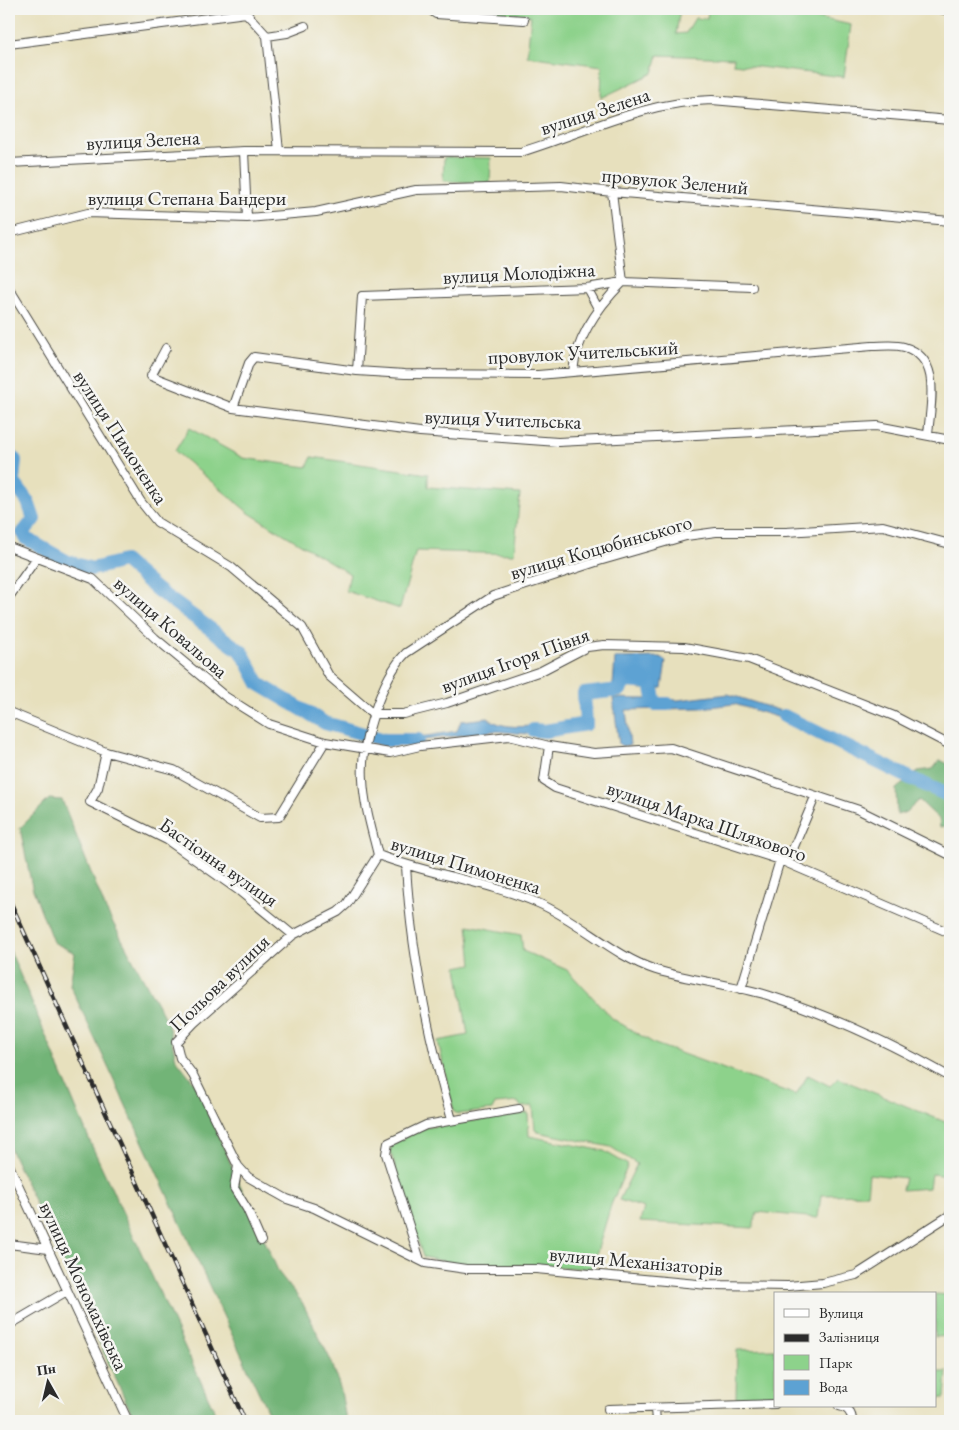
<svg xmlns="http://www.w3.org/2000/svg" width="959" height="1430" font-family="'EB Garamond',serif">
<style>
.green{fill:#8dd28b;stroke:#5c7e5b}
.forest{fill:#72b477;stroke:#4e7051}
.water{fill:#5da2d3;stroke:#44667f}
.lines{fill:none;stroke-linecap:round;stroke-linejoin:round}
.river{stroke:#5da2d3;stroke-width:14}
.street-casing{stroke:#474641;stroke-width:10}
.street{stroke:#fff;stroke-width:8}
.rail-casing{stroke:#2b2b2b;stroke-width:4.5}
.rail{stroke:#f6f6f2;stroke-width:2.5;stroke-dasharray:8;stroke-linecap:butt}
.labels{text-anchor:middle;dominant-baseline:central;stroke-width:5;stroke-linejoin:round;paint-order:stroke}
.street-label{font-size:20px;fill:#2b2b2b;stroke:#f6f6f2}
</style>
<rect width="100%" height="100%" fill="#f6f6f2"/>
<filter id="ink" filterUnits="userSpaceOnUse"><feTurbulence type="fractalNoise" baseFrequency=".02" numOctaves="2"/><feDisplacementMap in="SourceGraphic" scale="10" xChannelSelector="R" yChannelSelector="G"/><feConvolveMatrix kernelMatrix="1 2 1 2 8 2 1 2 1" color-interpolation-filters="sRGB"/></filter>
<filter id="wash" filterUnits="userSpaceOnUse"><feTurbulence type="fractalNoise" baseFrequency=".0096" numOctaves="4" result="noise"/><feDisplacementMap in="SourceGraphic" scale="20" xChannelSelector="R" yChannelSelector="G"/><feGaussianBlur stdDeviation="1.12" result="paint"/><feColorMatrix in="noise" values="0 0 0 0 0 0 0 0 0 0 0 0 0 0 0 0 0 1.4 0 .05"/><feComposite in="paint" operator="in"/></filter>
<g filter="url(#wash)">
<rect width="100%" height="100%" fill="#e7e0bd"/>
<!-- green -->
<path class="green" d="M486,9h194l-4,25 10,-1 9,-15 12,1 1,-10h70l73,16 -7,52 -111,-13 1,-6 -76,-3 -5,18 -52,25 1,-32 -75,-10 4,-40 -45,-5z
M444,157l47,1 -1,25 -47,-2z
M189,428l54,30 64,9 5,-10 116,17v13l92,7 -6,60 -98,-3 -16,58 -54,-18 4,-17 -101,-61 -74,-62z
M468,925l53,10 2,16 44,19 46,49 42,25 141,51 12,-20 22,11 8,-8 112,46v52l-19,-2 -2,14 -27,2 3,-12 -36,-4 -2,20 -46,1 -3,23 -61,-6 -4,16 -113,-6 4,-14 -25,-8 18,-36 -26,-17 -73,-15 -3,-2 -2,-24 -12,1 -3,-5 -23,2 -3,6 -34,4 -4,-2 -16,-71 30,-6 -11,-68 15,-3z
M528,1113l1,23 75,15 24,14 -17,40 -19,64 -64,-4 -60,1 -45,-9 -33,-107 2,-6 31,-16z
M935,1294l15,1v41l-15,1z
M775,1349v49h-39l1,-48z
M935,1372h12l-2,26h-10z"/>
<!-- forest -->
<path class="forest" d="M940,760l10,5v60l-10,2 -1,-8 -20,-19 -12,12 -10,3 -1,-26 22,-18 15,-2z
M49,799l13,1 44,110 62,114 8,35 20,26 83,188 23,29 30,61 9,28 5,30h-74l-202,-436 5,-32 -22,-11 -21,-55 -12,-59z
M9,948l83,198 127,275h-84l-126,-275z"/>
<!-- water -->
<path class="water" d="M660,657l6,4 -4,27 -23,1 -6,-4 -12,1 -5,3 -3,-4 2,-27z
M728,694l69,22 3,8 -66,-20 -33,4 -75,2 4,35 -8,1 -3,-2 -6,-46 65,2z
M488,718c19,14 41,6 63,8l-1,10 -56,-5 -101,13 8,-4 56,-9 4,-10z"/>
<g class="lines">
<!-- river -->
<path class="river" d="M9,454l6,6 -2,21 15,21 6,17 -11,14 2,5 43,24 24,7 32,-8 33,29 85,62 17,32 66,39 60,17h33
M784,716l126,62 40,18
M533,730l12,1 41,-7 -2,-30 36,-4 5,-9 26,2 4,21h13"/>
</g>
</g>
<g filter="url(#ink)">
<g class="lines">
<defs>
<path id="street" d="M245,9l1,4 21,23
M429,9l7,5 88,6
M941,9l9,2
M267,36l12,115
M267,36l20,-3 18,-7
M9,44l237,-31
M244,151l3,67
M9,163l235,-12 277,1c65,-20 122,-50 191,-52l238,20
M9,233l79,-20 159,5 69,-6 100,-22 145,-4 51,6 338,29
M9,288l132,214 16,20 74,45 71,60 27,49 44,38
M587,288l12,22
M166,348l-15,28 82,32 187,24 138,10 319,-16 73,14
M357,371l5,-75 225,-8 36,-6 129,5
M573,372c3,-35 26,-66 50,-90l-11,-90
M233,408l16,-45 5,-6 103,14 48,3 133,1 334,-29c10,0 22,-2 32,1 39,11 26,58 24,88
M9,547l84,32 62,59 71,59 43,27 56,18 65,11 30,-7 89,-10 40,10 -5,35 11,7 225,72 170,73
M9,597l27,-38
M9,712l97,40 68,18 86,48 19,-1 46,-75
M373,714h30l44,-11 94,-32 46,-24 17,-2 80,2 65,12 145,57 56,29
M549,746l45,7 77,-5 188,62 91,45
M106,752l-8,36 -8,14 77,38 71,50 55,45
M378,855l-31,49 -9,8 -45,23 -99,88 -18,19 4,16 13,17 45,91 10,11 39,22 27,9 111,55 41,6h70l172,16 80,1 35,-3 33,-8 94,-60
M378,855c-6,-25 -14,-50 -15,-76 -3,-35 19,-102 43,-126l87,-57 106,-35 87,-25 30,-4h70l97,-6 67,18
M378,855c52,20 108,26 160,48 42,18 75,53 118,67 37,11 75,14 111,25 64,20 125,49 183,82
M787,863l28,-66
M406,866c5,86 22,171 46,254
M741,989l39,-129
M9,1165l119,256
M238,1166l-4,22 13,21 14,32
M9,1244l39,5
M420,1260l-34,-106 2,-11 38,-18 93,-16
M9,1325l58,-34
M839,1406c8,1 13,7 13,15
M608,1409l167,-5
M655,1409l1,12"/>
</defs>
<!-- street casing -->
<use href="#street" class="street-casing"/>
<!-- street -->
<use href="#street" class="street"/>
<defs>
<path id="rail" d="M9,899l236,522"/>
</defs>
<!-- rail casing -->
<use href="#rail" class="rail-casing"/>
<!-- rail -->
<use href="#rail" class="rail"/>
</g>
</g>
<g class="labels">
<!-- street labels -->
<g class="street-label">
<text transform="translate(595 111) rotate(-18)">вулиця Зелена</text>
<text transform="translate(143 140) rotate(-3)">вулиця Зелена</text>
<text transform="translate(675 181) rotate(5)">провулок Зелений</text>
<text x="187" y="198">вулиця Степана Бандери</text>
<text transform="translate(519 273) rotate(-3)">вулиця Молодіжна</text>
<text transform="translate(583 352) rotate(-3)">провулок Учительський</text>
<text transform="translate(503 419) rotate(2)">вулиця Учительська</text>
<text transform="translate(121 437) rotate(57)">вулиця Пимоненка</text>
<text transform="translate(601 547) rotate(-16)">вулиця Коцюбинського</text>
<text transform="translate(171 627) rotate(41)">вулиця Ковальова</text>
<text transform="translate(515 660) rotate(-20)">вулиця Ігоря Півня</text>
<text transform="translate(707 821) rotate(19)">вулиця Марка Шляхового</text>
<text transform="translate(219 862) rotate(35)">Бастіонна вулиця</text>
<text transform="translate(466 865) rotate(17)">вулиця Пимоненка</text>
<text transform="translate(219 983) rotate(-44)">Польова вулиця</text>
<text transform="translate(636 1261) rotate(5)">вулиця Механізаторів</text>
<text transform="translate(84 1286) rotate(65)">вулиця Мономахівська</text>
</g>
</g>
<!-- margin -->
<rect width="959" height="1430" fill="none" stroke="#f6f6f2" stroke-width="30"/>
<!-- legend -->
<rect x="774" y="1292" width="162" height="115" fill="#f6f6f2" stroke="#a5a5a2"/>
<rect x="784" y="1309" width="25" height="8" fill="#ffffff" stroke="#a5a5a2"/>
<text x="819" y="1318" font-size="15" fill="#2b2b2b">Вулиця</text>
<rect x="784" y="1334" width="25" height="8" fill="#2b2b2b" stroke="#a5a5a2"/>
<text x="819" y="1342" font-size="15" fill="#2b2b2b">Залізниця</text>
<rect x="784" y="1355" width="25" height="15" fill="#8dd28b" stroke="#a5a5a2"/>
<text x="819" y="1368" font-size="15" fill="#2b2b2b">Парк</text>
<rect x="784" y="1380" width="25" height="15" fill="#5da2d3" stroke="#a5a5a2"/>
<text x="819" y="1392" font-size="15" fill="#2b2b2b">Вода</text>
<!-- north arrow -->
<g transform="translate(48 1382) rotate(352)" stroke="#f6f6f2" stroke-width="4" paint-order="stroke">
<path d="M0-4L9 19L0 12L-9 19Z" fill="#2b2b2b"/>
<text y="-8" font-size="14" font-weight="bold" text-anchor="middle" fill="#2b2b2b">Пн</text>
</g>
</svg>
